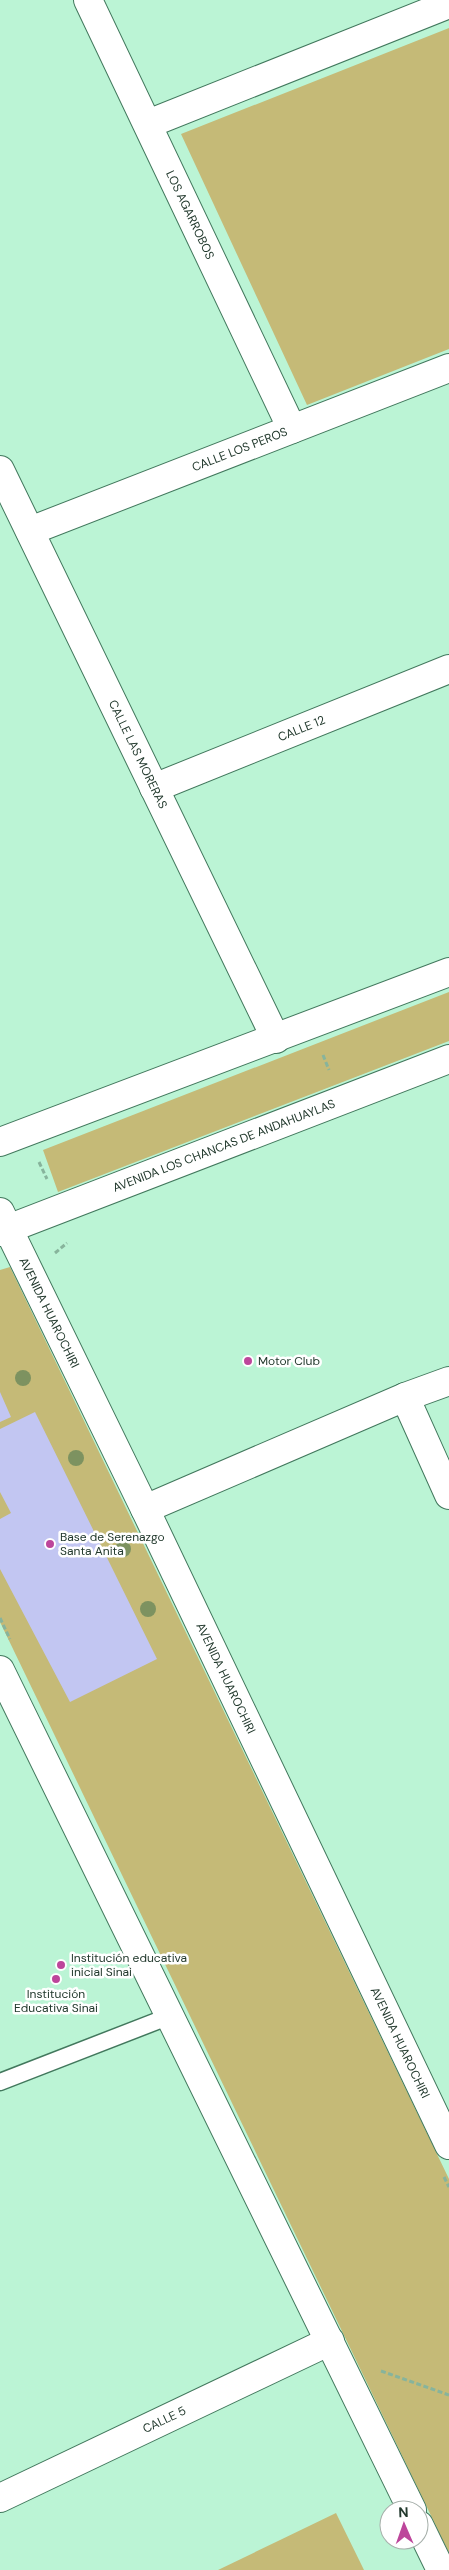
<svg xmlns="http://www.w3.org/2000/svg" width="449" height="2570" font-family="'DM Sans',sans-serif">
<style>
.green{fill:#c5ba77}
.building{fill:#c2c6f2}
.lines{fill:none;stroke-linecap:round;stroke-linejoin:round}
.service-casing{stroke:#42785d;stroke-width:19}
.minor-casing{stroke:#42785d;stroke-width:30}
.secondary-casing{stroke:#42785d;stroke-width:30}
.path{stroke:#87b49c;stroke-width:3;stroke-dasharray:5 2.5;stroke-linecap:butt}
.service{stroke:#fff;stroke-width:16}
.minor{stroke:#fff;stroke-width:28}
.secondary{stroke:#fff;stroke-width:28}
.tree{fill:#7d9260}
.poi-dot{fill:#bd469b;stroke:#fff;stroke-width:2}
.labels{text-anchor:middle;dominant-baseline:central;stroke-width:5;stroke-linejoin:round;paint-order:stroke}
.street-label{font-size:12px;fill:#22392d;stroke:#fff}
.poi-label{font-size:12px;fill:#22392d;stroke:#fff;text-anchor:start}
</style>
<rect width="100%" height="100%" fill="#bbf4d5"/>
<!-- green -->
<path class="green" d="M449,28v321l-142,56 -126,-271z
M449,992v49l-391,151 -15,-42z
M10,1267l439,912v374l-449,-931v-352z
M336,2513l28,57h-146z"/>
<!-- building -->
<path class="building" d="M0,1392l11,25 -11,5z
M35,1412l122,247 -87,43 -70,-133v-50l11,-6 -11,-21v-63z"/>
<g class="lines">
<defs>
<path id="service" d="M0,2082l170,-66"/>
<g id="minor">
<path id="s1" d="M88,0l204,429"/>
<path d="M148,124l301,-120"/>
<path id="s2" d="M0,470l276,569"/>
<path id="s3" d="M30,531l419,-163"/>
<path id="s4" d="M154,788l295,-119"/>
<path d="M405,1397l44,98"/>
<path d="M145,1509l260,-112 44,-16"/>
<path id="s5" d="M0,2498l330,-157"/>
</g>
<g id="secondary">
<path d="M0,1142l449,-170"/>
<path id="s6" d="M0,1212l145,297 304,636"/>
<path id="s7" d="M0,1232l449,-173"/>
<path d="M0,1670l412,840"/>
<path d="M419,2525l22,45"/>
</g>
</defs>
<!-- service casing -->
<use href="#service" class="service-casing"/>
<!-- minor casing -->
<use href="#minor" class="minor-casing"/>
<!-- secondary casing -->
<use href="#secondary" class="secondary-casing"/>
<!-- path -->
<path class="path" d="M323,1055l6,15
M39,1162l8,17
M55,1253l12,-10
M0,1618l10,21
M444,2177l5,10
M381,2371l68,24"/>
<!-- service -->
<use href="#service" class="service"/>
<!-- minor -->
<use href="#minor" class="minor"/>
<!-- secondary -->
<use href="#secondary" class="secondary"/>
</g>
<!-- trees -->
<g class="tree">
<circle cx="23" cy="1378" r="8"/>
<circle cx="76" cy="1458" r="8"/>
<circle cx="123" cy="1549" r="8"/>
<circle cx="148" cy="1609" r="8"/>
</g>
<!-- markers -->
<g class="poi-dot">
<circle cx="248" cy="1361" r="5"/>
<circle cx="50" cy="1544" r="5"/>
<circle cx="61" cy="1965" r="5"/>
<circle cx="56" cy="1979" r="5"/>
</g>
<g class="labels">
<!-- street labels -->
<g class="street-label">
<text stroke="none"><textPath href="#s1" startOffset="238">LOS AGARROBOS</textPath></text>
<text stroke="none"><textPath href="#s3" startOffset="225">CALLE LOS PEROS</textPath></text>
<text stroke="none"><textPath href="#s4" startOffset="159">CALLE 12</textPath></text>
<text stroke="none"><textPath href="#s2" startOffset="316">CALLE LAS MORERAS</textPath></text>
<text stroke="none"><textPath href="#s7" startOffset="240">AVENIDA LOS CHANCAS DE ANDAHUAYLAS</textPath></text>
<text stroke="none"><textPath href="#s6" startOffset="112">AVENIDA HUAROCHIRI</textPath></text>
<text stroke="none"><textPath href="#s6" startOffset="518">AVENIDA HUAROCHIRI</textPath></text>
<text stroke="none"><textPath href="#s6" startOffset="922">AVENIDA HUAROCHIRI</textPath></text>
<text stroke="none"><textPath href="#s5" startOffset="182">CALLE 5</textPath></text>
</g>
<!-- poi labels -->
<g class="poi-label">
<text x="258" y="1361">Motor Club</text>
<text x="60" y="1537">Base de Serenazgo<tspan x="60" dy="14">Santa Anita</tspan></text>
<text x="71" y="1958">Institución educativa<tspan x="71" dy="14">inicial Sinai</tspan></text>
<text x="56" y="1994" text-anchor="middle">Institución<tspan x="56" dy="14">Educativa Sinai</tspan></text>
</g>
</g>
<!-- north arrow -->
<g transform="translate(404 2525) rotate(358)"><circle r="24" fill="#ffffff" stroke="#a7b0ab"/>
<path d="M0-4L9 19L0 12L-9 19Z" fill="#bd469b"/>
<text y="-8" font-size="14" font-weight="bold" text-anchor="middle" fill="#22392d">N</text>
</g>
</svg>
